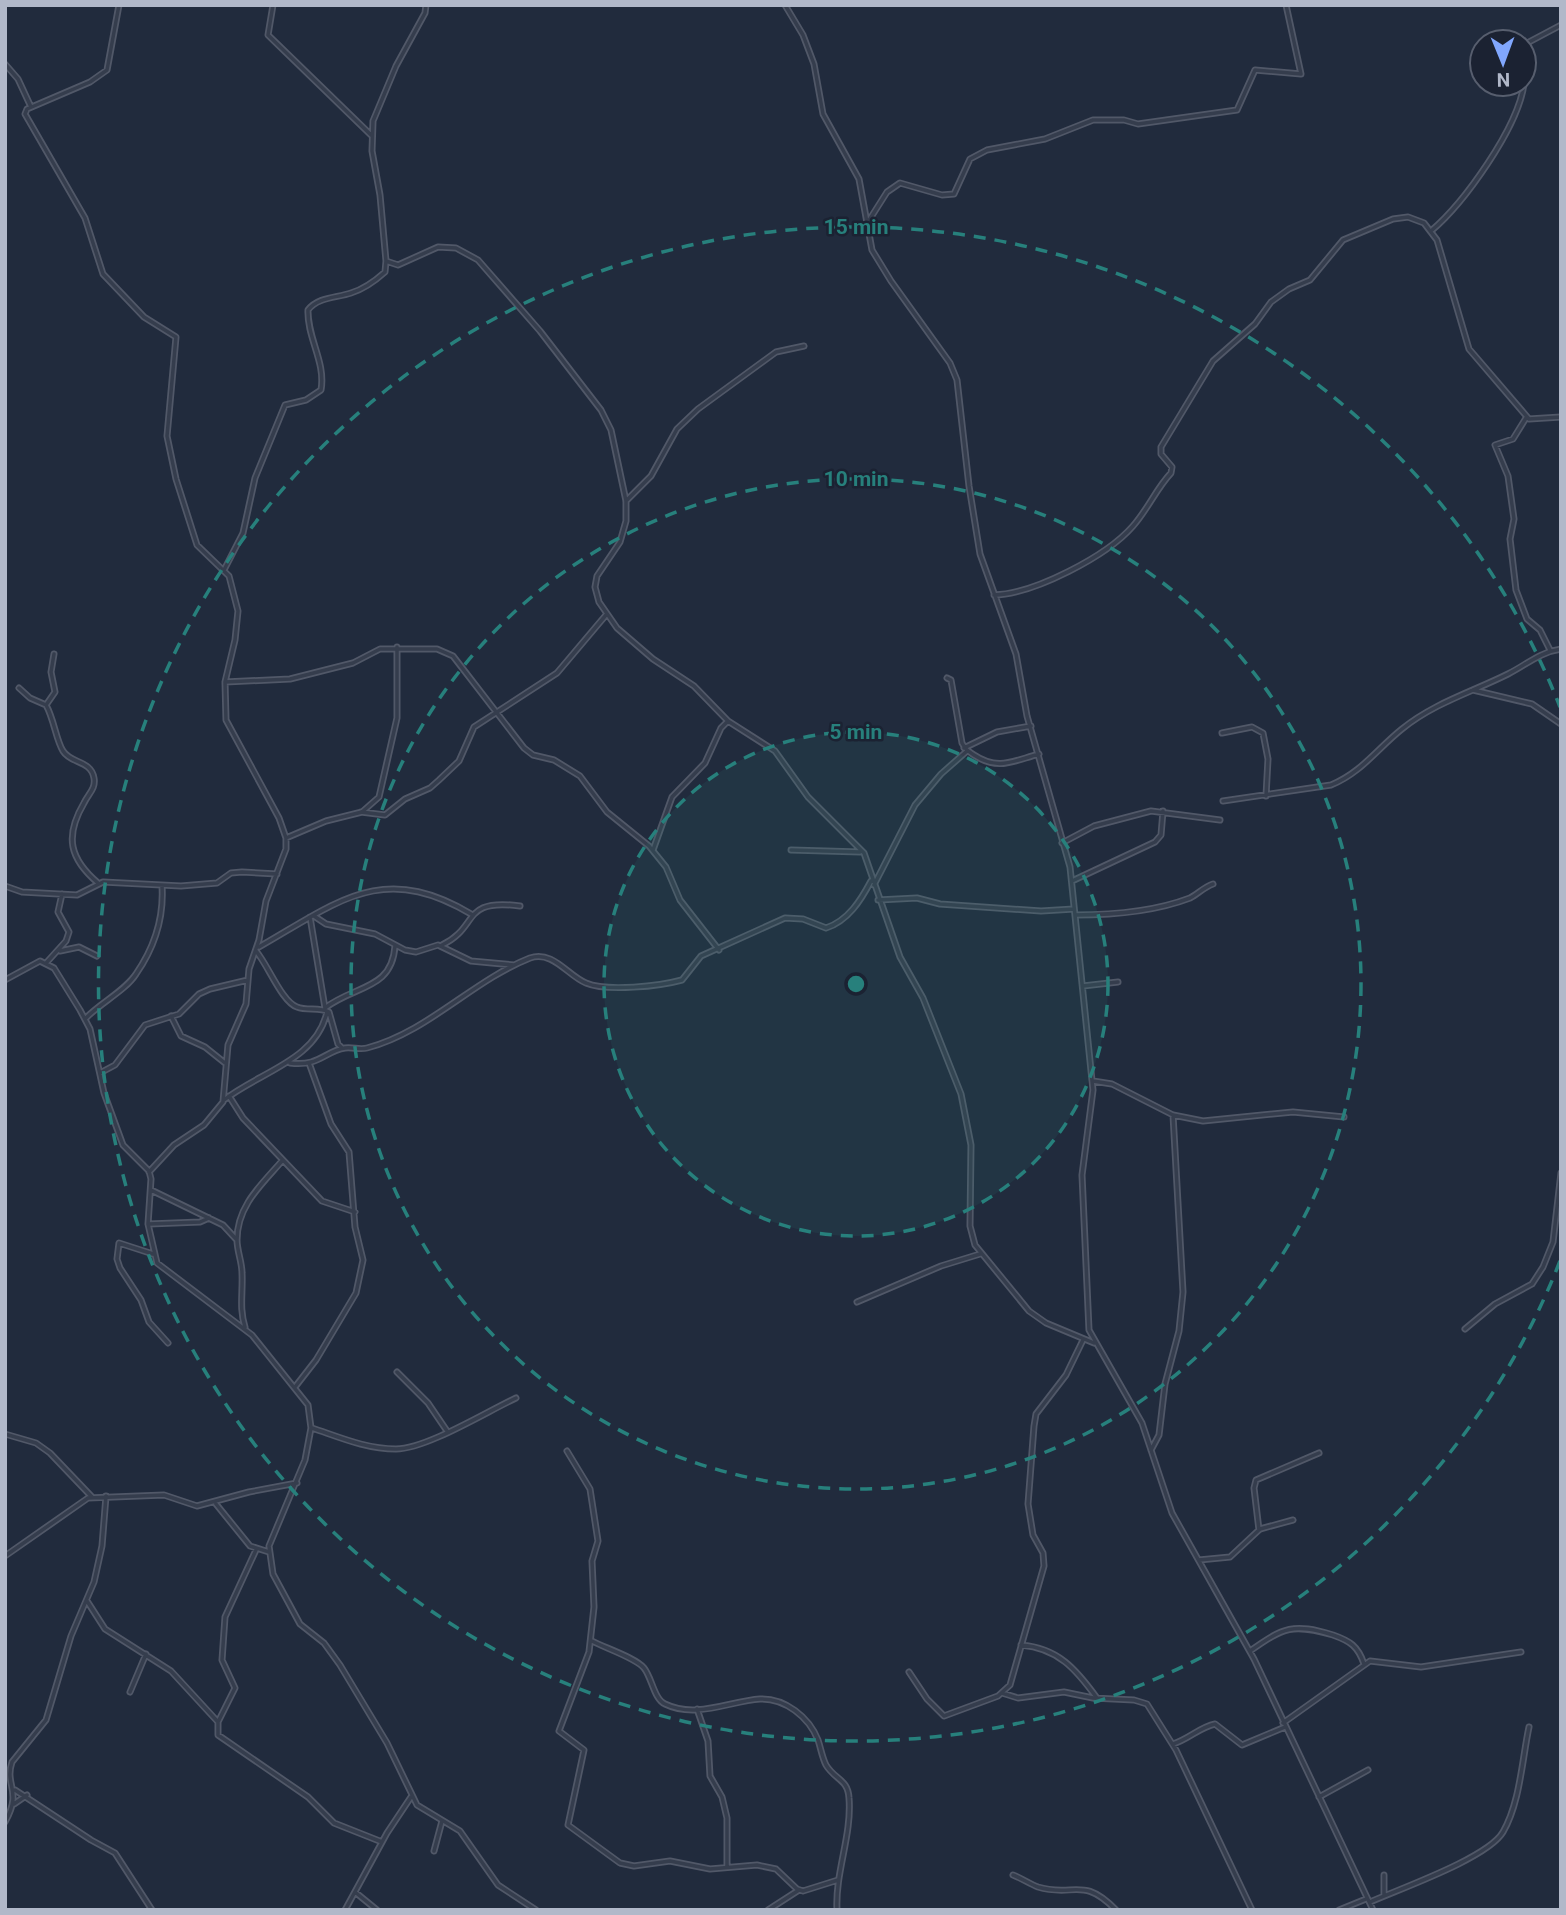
<svg xmlns="http://www.w3.org/2000/svg" width="1566" height="1915" font-family="Roboto,sans-serif">
<style>
.lines{fill:none;stroke-linecap:round;stroke-linejoin:round}
.minor-casing{stroke:#515868;stroke-width:7}
.minor{stroke:#353d4d;stroke-width:3.5}
.ring{fill:none;stroke:#27807c;stroke-width:3.5;stroke-dasharray:12 9}
.centre{fill:#27807c;stroke:#1b2232;stroke-width:3.5}
.ring-label{font-size:21px;text-anchor:middle;font-weight:bold;fill:#27807c;stroke:#1b2232;stroke-width:5;stroke-linejoin:round;paint-order:stroke}
</style>
<rect width="100%" height="100%" fill="#212b3d"/>
<g class="lines">
<defs>
<path id="minor" d="M119,5l-12,65 -17,12 -63,27 -2,5 60,104 18,56 41,43 32,20 -9,99 9,43 21,66 32,31 9,35 -3,29 -10,42 1,38 53,98 7,20v11l-20,52 -7,39 -10,29 -3,35 -18,41 -5,57 -19,23 -30,20 -25,27
M273,5l-5,30 103,100
M426,5l-1,8 -29,53 -23,55 -1,30 8,44 6,66 12,4 40,-18 18,1 22,12 62,71 61,79 10,20 15,71v20l-6,21 -23,34 -2,11 4,15 18,26 36,31 41,27 34,35 47,30 33,46 56,56 36,104 23,41 38,96 10,51 -1,81 5,19 54,66 17,12 48,20
M785,5l18,30 11,29 9,50 36,65 13,71 19,31 59,82 7,17 12,106 11,68 36,100 11,62 43,151 23,223 -11,85 7,155 53,93 30,90 82,146 119,251
M5,64l13,15 13,28
M1524,83l5,-41 32,-17
M868,222l19,-30 13,-9 42,12 12,-1 16,-35 17,-9 58,-11 48,-19h31l14,4 99,-14 18,-40 46,4 -15,-69
M1431,231c33,-28 87,-103 93,-147
M1526,418l-13,21 -18,6 13,31 6,43 -4,20 6,51 11,29 13,11 10,20
M626,501l25,-25 26,-47 21,-20 78,-57 28,-6
M224,570l19,-37 12,-55 30,-73 21,-5 15,-10c5,-28 -14,-52 -13,-80 10,-13 28,-12 43,-17 13,-4 24,-12 34,-21l1,-11
M994,595c40,-1 113,-39 139,-69 15,-17 23,-37 38,-53l1,-6 -11,-13v-7l52,-86 42,-37 16,-22 18,-13 21,-9 33,-40 50,-21 15,-2 16,6 13,17 32,109 60,70 32,-2
M947,678l4,2 11,63c3,6 6,8 12,12 24,16 39,6 65,-1
M225,682l65,-3 63,-16 27,-14h57l16,7 71,92 9,7 21,5 26,16 27,36 42,34 17,21 14,33 39,50
M19,688l11,10 16,7c8,14 10,35 17,46 8,13 28,9 31,27 2,11 -6,16 -10,25 -20,34 -14,56 14,80
M1473,690l59,14 29,20
M46,705l9,-13 -4,-20 3,-18
M1222,733l30,-6 11,6 5,26 -2,37
M964,748l33,-16 34,-6
M1223,801l108,-16c30,-12 47,-37 71,-56 32,-26 70,-37 106,-55 18,-9 32,-22 53,-25
M361,812l24,3 20,-16 25,-11 9,-8 20,-19 15,-34 83,-54 49,-58
M286,838l40,-17 36,-9 17,-15 18,-79v-71
M1062,843l32,-17 57,-15 69,9
M653,850l19,-53 33,-34 16,-35 7,-7
M791,850l69,2
M1072,881l83,-39 6,-7 2,-24
M874,885l41,-80 26,-31 26,-23
M5,886l17,6 55,3 26,-13 78,4 36,-3 14,-10 11,-1 35,2
M878,900l39,-2 23,6 101,7 33,-2
M1075,915c36,0 81,-4 115,-17 8,-4 14,-11 23,-14
M314,916l12,8 49,10 30,16 11,2 22,-7 33,16 43,4
M310,917l15,91
M442,945c38,-18 18,-47 78,-39
M259,947c79,-45 123,-86 212,-33
M60,951l19,-4 18,9
M256,951c12,14 26,51 41,56 10,4 22,0 32,5l9,32 4,4
M47,962l19,-21 3,-9 -11,-20 4,-18
M5,980l35,-19 14,7 26,42 10,19 14,64 19,52 26,26 2,8 -3,45 9,39 95,72 56,70 3,23 -6,32 -36,86 4,28 27,50 24,19 16,22 47,78 30,62 43,26 38,54 38,25
M1083,986l35,-4
M325,1008c30,-23 67,-18 70,-62
M171,1016l10,20 24,11 20,16
M86,1018c14,-15 39,-27 50,-44 18,-26 28,-56 26,-88
M290,1063c29,4 35,-12 55,-15 8,-1 15,2 22,0 61,-16 105,-67 163,-90 23,-8 38,18 56,25 21,9 74,3 96,-3l19,-24 84,-38 18,1 23,9c22,-7 35,-28 45,-47
M100,1073l15,-8 30,-40 34,-11 20,-20 11,-5 38,-9
M1093,1081l19,3 61,31 30,6 90,-9 51,5
M229,1096l14,22 79,83 33,11
M224,1100c35,-28 92,-39 103,-88
M151,1190l72,35 13,14
M149,1224l51,-2 9,-4
M153,1254l-34,-11 -2,16 3,9 21,32 8,22 19,21
M857,1302l84,-36 39,-12
M245,1327c-6,-19 -2,-34 -3,-54 0,-11 -5,-22 -5,-33 0,-34 24,-55 45,-79
M1465,1329l30,-25 37,-20 11,-17 10,-25 8,-69
M397,1372l31,31 19,28
M295,1387l21,-27 40,-67 7,-33 -8,-33 -6,-75 -18,-28 -22,-61
M312,1428c27,9 54,21 84,21 30,0 90,-37 120,-51
M5,1434l31,9 14,10 42,44
M1151,1450l8,-15 6,-51 14,-53 4,-39 -10,-177
M567,1451l23,38 8,52 -6,20 2,46 -5,45 -30,79 25,19 -16,75 52,38 14,3 36,-5 40,8 47,-4 19,4 21,20 6,2 35,-11
M216,1504l34,42 19,6
M1259,1530l-5,-42 2,-8 63,-27
M256,1550l-31,67 -3,43 13,28 -17,34v13l90,62 26,26 48,19
M5,1556l83,-58 76,-3 33,11 52,-14 48,-9
M1199,1560l31,-3 30,-28 33,-9
M87,1601l18,28 66,42 47,51
M592,1641c13,7 44,17 52,27 8,10 10,31 21,36 31,15 65,-3 95,-5 25,-1 49,18 58,41 3,9 4,17 8,25 9,15 22,14 23,33 3,38 -14,74 -12,112
M1021,1645c37,3 55,24 76,53
M1250,1651c34,-24 43,-28 83,-16 17,6 25,11 31,29
M909,1672l18,27 17,17 54,-20 12,-11 34,-119 -1,-13 -10,-18 -5,-31 6,-78 2,-12 30,-39 17,-35
M130,1692l16,-38
M1002,1693l16,5 46,-6 29,6 41,2 13,4 29,46 76,160
M697,1709l11,32 2,35 12,21 5,21v49
M1283,1723l87,-62 51,6 100,-15
M1173,1744c16,-5 27,-17 42,-20l27,21 43,-18
M15,1790l76,50 24,13 37,57
M1319,1797l49,-27
M14,1804l13,-9
M5,1822c18,-32 -1,-36 7,-60l34,-42 25,-84 23,-54 8,-36 4,-50
M434,1851l8,-30
M1013,1875c8,3 17,9 25,12 36,11 44,-12 78,23
M1384,1875v21
M355,1892l22,18
M1370,1902c29,-13 118,-44 133,-70 17,-29 19,-72 26,-105
M345,1910l42,-77 24,-36
M768,1910l31,-20
M1339,1910l27,-11"/>
</defs>
<!-- minor casing -->
<use href="#minor" class="minor-casing"/>
<!-- minor -->
<use href="#minor" class="minor"/>
</g>
<!-- distance rings -->
<circle cx="856" cy="984" r="252" fill="#27807c" fill-opacity=".12"/>
<g class="ring">
<circle cx="856" cy="984" r="252"/>
<circle cx="856" cy="984" r="505"/>
<path d="M1560 1261A757 757 0 1 1 1560 707"/>
</g>
<circle cx="856" cy="984" r="10" class="centre"/>
<g class="ring-label">
<text x="856" y="234">15 min</text>
<text x="856" y="486">10 min</text>
<text x="856" y="739">5 min</text>
</g>
<!-- border -->
<rect width="1566" height="1915" fill="none" stroke="#b1b8c9" stroke-width="14"/>
<!-- north arrow -->
<g transform="translate(1503 63) rotate(179)"><circle r="33" fill="#1b2232" stroke="#575e6e" stroke-width="2"/>
<path d="M0-5L12 26L0 18L-12 26Z" fill="#81a7fe"/>
<text y="-10" font-size="19" font-weight="bold" text-anchor="middle" fill="#b1b8c9">N</text>
</g>
</svg>
